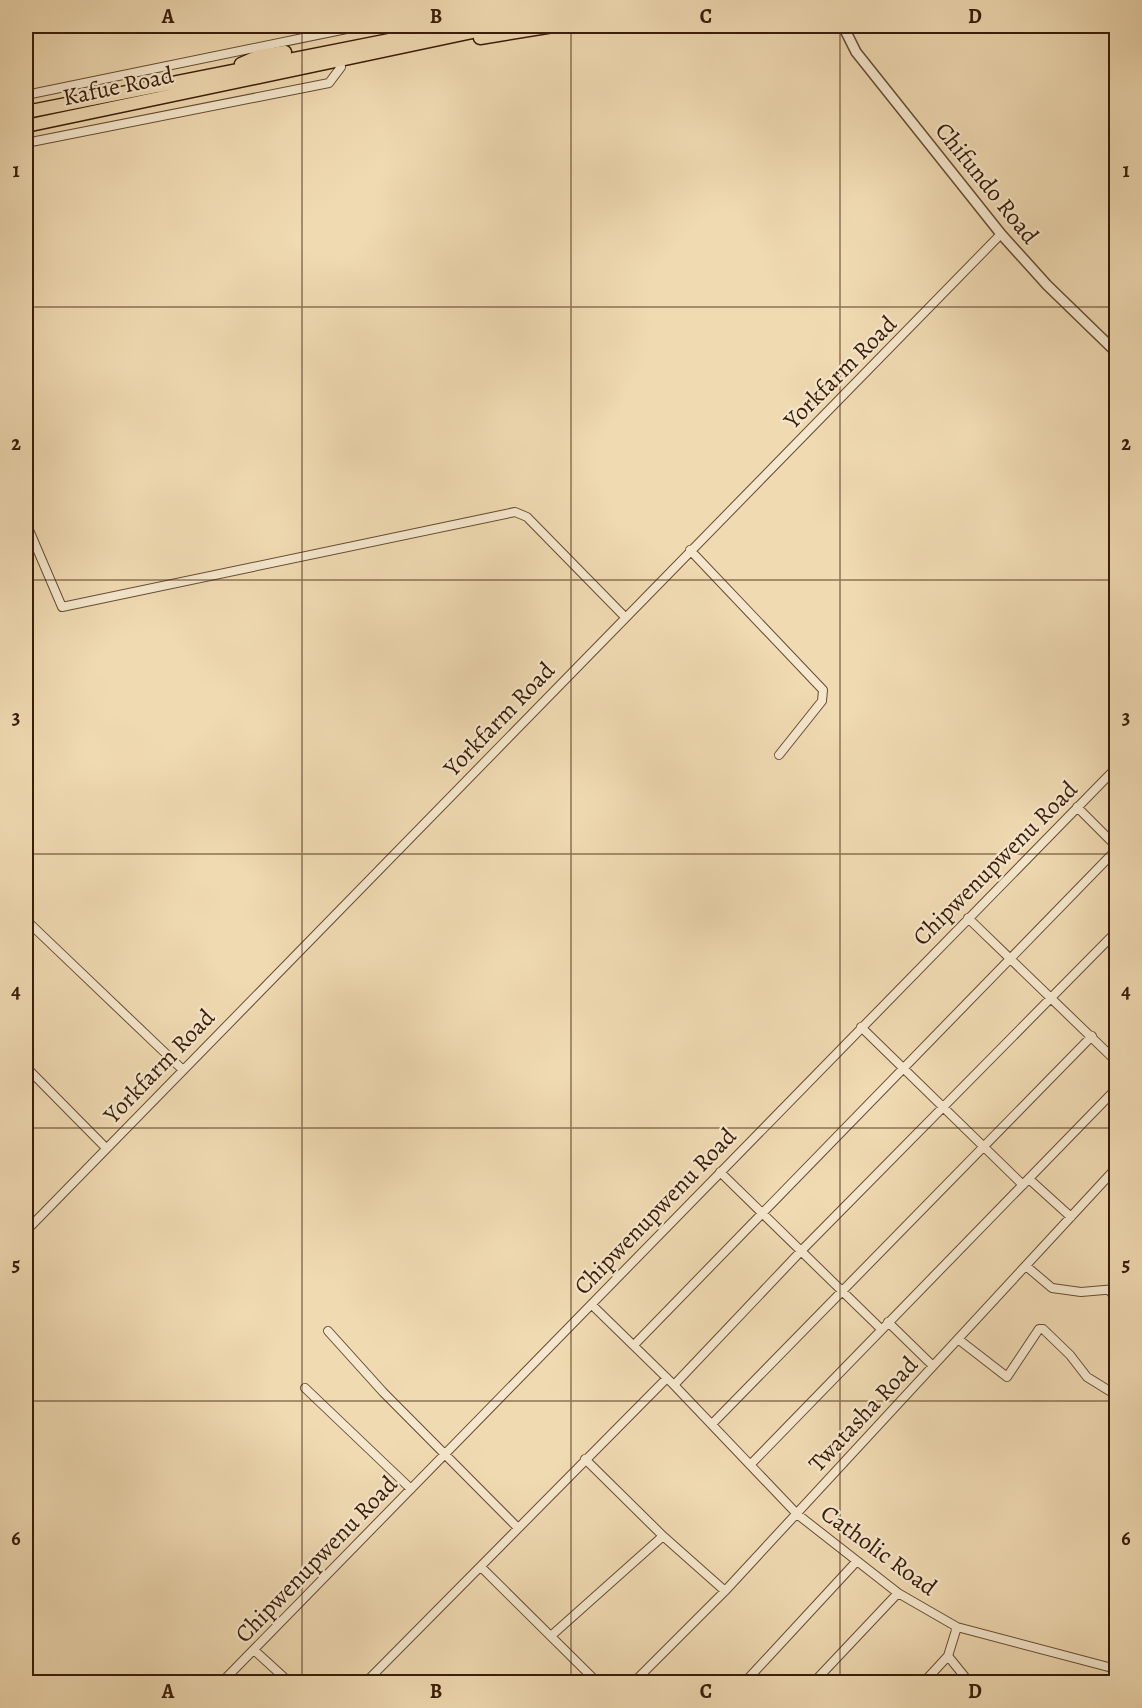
<svg xmlns="http://www.w3.org/2000/svg" width="1142" height="1708" font-family="Alegreya,serif">
<style>
.lines{fill:none;stroke-linecap:round;stroke-linejoin:round}
.minor-casing{stroke:#664c32;stroke-width:10}
.tertiary-casing{stroke:#664c32;stroke-width:12}
.primary-casing{stroke:#381c08;stroke-width:15}
.minor{stroke:#f5e7cd;stroke-width:8}
.tertiary{stroke:#f5e7cd;stroke-width:9}
.primary{stroke:#f0dab2;stroke-width:12}
.grid{fill:none;stroke:#381c08;stroke-width:1.5;stroke-opacity:0.55}
.labels{text-anchor:middle;dominant-baseline:central;stroke-width:4.5;stroke-linejoin:round;paint-order:stroke}
.street-label{font-size:24px;fill:#381c08;stroke:#f5e7cd}
.neatline{fill:none;stroke:#381c08;stroke-width:2}
.grid-label{font-size:20px;text-anchor:middle;font-weight:bold;fill:#381c08}
</style>
<rect width="100%" height="100%" fill="#f0dab2"/>
<filter id="stains"><feTurbulence type="fractalNoise" baseFrequency=".00333" numOctaves="4"/><feColorMatrix values="0 0 0 0 .2 0 0 0 0 .09 0 0 0 0 .02 0 0 0 .5 -.17"/></filter>
<radialGradient id="worn" r=".72"><stop offset=".6" stop-color="#630" stop-opacity="0"/><stop offset="1" stop-color="#630" stop-opacity=".3"/></radialGradient>
<g class="lines">
<defs>
<path id="minor" d="M400,26l10,3
M26,95l335,-69
M26,143l303,-60 12,-16
M26,523l36,84 453,-95 12,5 98,100
M690,550l133,140 -1,11 -43,54
M1077,807l39,39
M968,918l148,143
M26,920l157,150
M861,1027l162,158
M26,1067l80,81
M720,1172l161,157
M1029,1179l42,38
M26,1231l975,-997
M1026,1266l26,22 29,4 35,-3
M1110,1291l6,8
M592,1305l82,80 123,129 101,79 59,34 159,42
M888,1322l45,44
M328,1331l55,61 135,136
M958,1339l49,38 32,-48h4l27,26 17,22 29,18
M634,1345l482,-495
M674,1385l128,-135 314,-318
M305,1388l106,101
M712,1424l380,-388
M585,1459l78,77 62,55
M751,1464l365,-375
M481,1567l116,115
M552,1635l111,-99
M254,1650l35,32
M948,1656l21,26
M222,1682l894,-914
M366,1682l301,-304
M634,1682l91,-91 391,-423
M745,1682l111,-120
M814,1682l84,-89
M924,1682l24,-26 9,-29"/>
<path id="tertiary" d="M843,26l13,26 145,182 46,51 69,67"/>
<path id="primary" d="M480,38l73,-12
M241,64l18,-8 26,-4
M26,112l434,-86
M26,126l475,-100"/>
</defs>
<!-- minor casing -->
<use href="#minor" class="minor-casing"/>
<!-- tertiary casing -->
<use href="#tertiary" class="tertiary-casing"/>
<!-- primary casing -->
<use href="#primary" class="primary-casing"/>
<!-- minor -->
<use href="#minor" class="minor"/>
<!-- tertiary -->
<use href="#tertiary" class="tertiary"/>
<!-- primary -->
<use href="#primary" class="primary"/>
</g>
<!-- grid -->
<path class="grid" d="M302,26v1656M571,26v1656M840,26v1656M26,307h1090M26,580h1090M26,854h1090M26,1128h1090M26,1401h1090"/>
<g class="labels">
<!-- street labels -->
<g class="street-label">
<text transform="translate(118 86) rotate(-12)">Kafue Road</text>
<text transform="translate(987 183) rotate(51)">Chifundo Road</text>
<text transform="translate(840 372) rotate(-45)">Yorkfarm Road</text>
<text transform="translate(499 719) rotate(-46)">Yorkfarm Road</text>
<text transform="translate(995 863) rotate(-45)">Chipwenupwenu Road</text>
<text transform="translate(159 1066) rotate(-46)">Yorkfarm Road</text>
<text transform="translate(655 1211) rotate(-46)">Chipwenupwenu Road</text>
<text transform="translate(863 1414) rotate(-47)">Twatasha Road</text>
<text transform="translate(879 1550) rotate(36)">Catholic Road</text>
<text transform="translate(316 1559) rotate(-46)">Chipwenupwenu Road</text>
</g>
</g>
<!-- margin -->
<rect width="1142" height="1708" fill="none" stroke="#f0dab2" stroke-width="66"/>
<rect x="33" y="33" width="1076" height="1642" class="neatline"/>
<g class="grid-label">
<text x="168" y="23">A</text>
<text x="436" y="23">B</text>
<text x="706" y="23">C</text>
<text x="975" y="23">D</text>
<text x="16" y="177">1</text>
<text x="1126" y="177">1</text>
<text x="16" y="450">2</text>
<text x="1126" y="450">2</text>
<text x="16" y="724">3</text>
<text x="1126" y="724">3</text>
<text x="16" y="998">4</text>
<text x="1126" y="998">4</text>
<text x="16" y="1271">5</text>
<text x="1126" y="1271">5</text>
<text x="16" y="1545">6</text>
<text x="1126" y="1545">6</text>
<text x="168" y="1698">A</text>
<text x="436" y="1698">B</text>
<text x="706" y="1698">C</text>
<text x="975" y="1698">D</text>
</g>
<rect width="100%" height="100%" filter="url(#stains)"/>
<rect width="100%" height="100%" fill="url(#worn)"/>
</svg>
